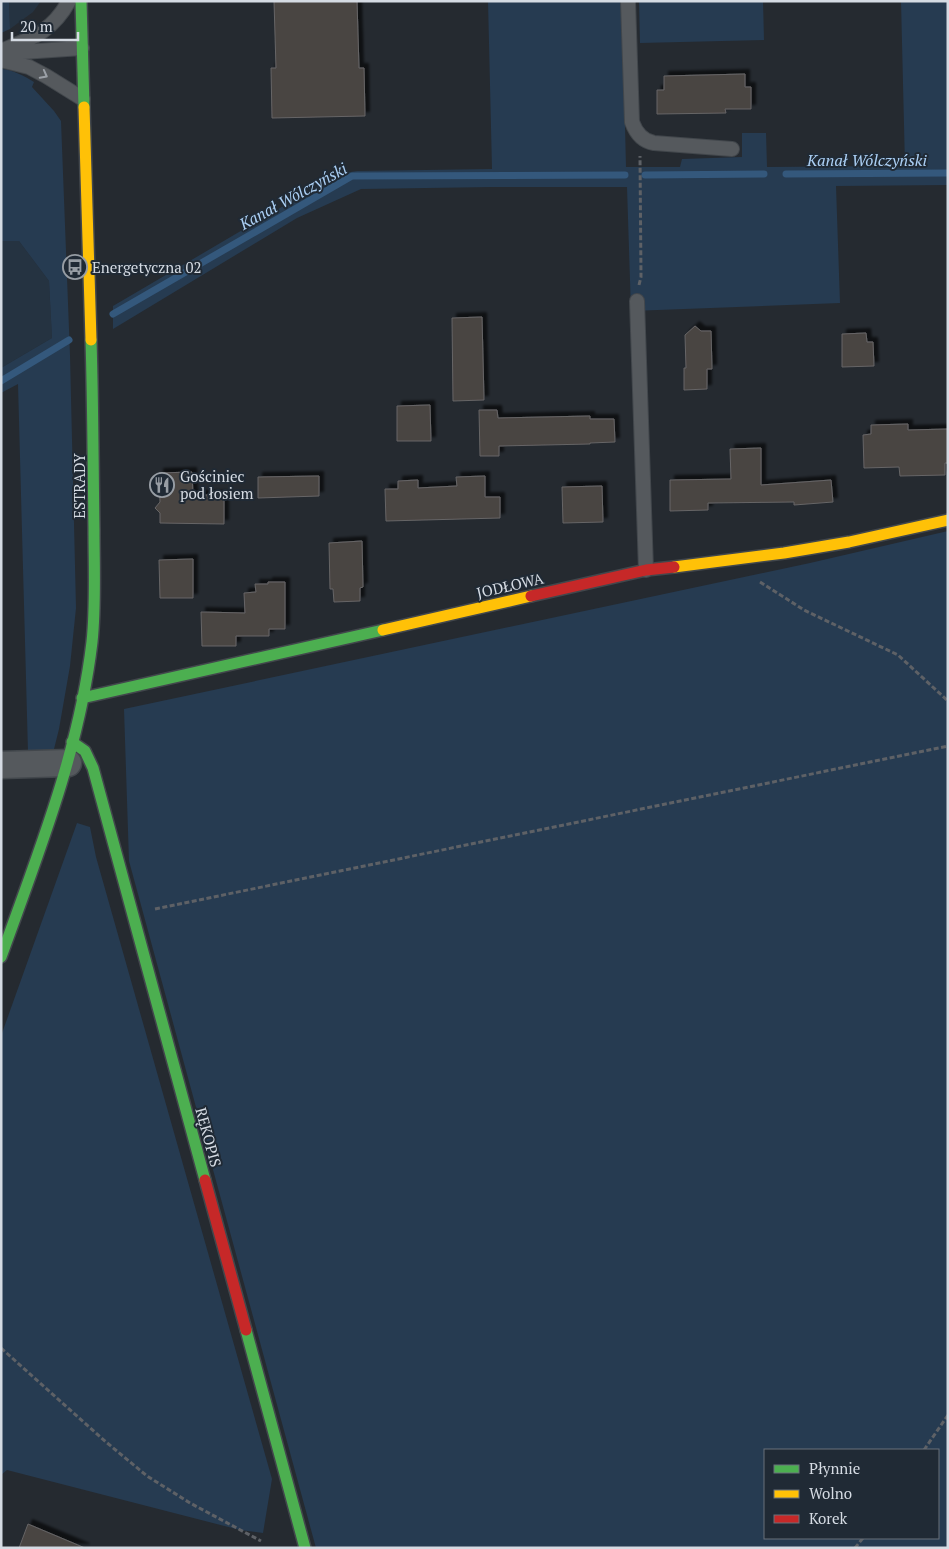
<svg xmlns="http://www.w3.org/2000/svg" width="949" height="1549" font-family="'PT Serif',serif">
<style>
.built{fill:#253341}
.green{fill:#263b51;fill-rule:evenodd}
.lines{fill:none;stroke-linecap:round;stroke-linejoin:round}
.stream{stroke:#34587c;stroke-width:7}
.building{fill:#4a4442;stroke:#666566;filter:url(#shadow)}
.lane-casing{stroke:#42474c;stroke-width:16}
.street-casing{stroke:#42474c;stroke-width:29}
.fast-casing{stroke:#42474c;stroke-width:14}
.slow-casing{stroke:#42474c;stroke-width:14}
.jam-casing{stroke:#42474c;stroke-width:14}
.path{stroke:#5e6166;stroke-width:3;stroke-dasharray:5 2.5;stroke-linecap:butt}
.lane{stroke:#55595d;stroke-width:14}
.street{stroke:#55595d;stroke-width:26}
.fast{stroke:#4caf50;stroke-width:11}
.slow{stroke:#ffc107;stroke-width:11}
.jam{stroke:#c62828;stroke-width:11}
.oneway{stroke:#9ba0a7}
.labels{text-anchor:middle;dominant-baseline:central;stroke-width:4;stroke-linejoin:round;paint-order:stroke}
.poi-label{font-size:15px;fill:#d5dbe3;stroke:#202a35;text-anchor:start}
.street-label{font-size:15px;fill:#d5dbe3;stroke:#202a35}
.water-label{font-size:16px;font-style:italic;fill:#abcff4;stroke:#202a35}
</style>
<defs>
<filter id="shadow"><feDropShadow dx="4.5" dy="-4.5" stdDeviation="1" flood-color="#0009"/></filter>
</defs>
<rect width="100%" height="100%" fill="#252a30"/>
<!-- built -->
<path class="built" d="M9,1h32l-8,11 -23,17z
M1,241h18l30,40 3,57 -51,30z"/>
<!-- green -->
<path class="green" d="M1,1h8l1,28 -9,4z
M488,1h134l4,166h54l2,-8 60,-2v-24h24l1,34 138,-1 -4,-165h47v184l-112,1 4,117 -209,8 -4,-124h-135l-131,2 -64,29 -184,111v-23l225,-132 19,-3 135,-2z
M639,1h124l1,39 -124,3z
M1,69c13,1 23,7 33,13l-2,5 22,24 7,10 9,234 6,253 -6,58 -11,63 -5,20 -26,3 -10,-368 -17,9v-25l51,-30 -3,-57 -30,-40h-18z
M948,531v1017h-632l-187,-687 -5,-152 686,-146zM765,1450h173v88h-173z
M77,823l13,4 6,30 176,622 -9,54 -23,-3 -233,-60 -6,5v-439z"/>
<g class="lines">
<!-- stream -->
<path class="stream" d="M786,174l162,-1
M645,175l119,-1
M113,314l239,-138 273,-1
M1,381l68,-41"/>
</g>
<!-- building -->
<path class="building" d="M274,1h83l2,67h5l1,48 -93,2 -1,-50h5z
M745,74v13h6v22h-26l1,4 -69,1v-24h7v-14z
M482,317l2,83 -31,1 -1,-83z
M695,326l6,5h10l1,38h-5v20l-23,1v-22h2l-1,-33z
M866,333l1,9h6l1,24 -32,1v-33z
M430,405l1,36h-34v-35z
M479,410h18l1,8 92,-2v3h24l1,23 -25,1v1l-91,2v10h-19z
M908,424v6l40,-1v34h-3v12l-45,1 -1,-9 -35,1 -1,-33 8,-1v-9z
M761,448v37l70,-5 2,22 -39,3v-3l-86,1v7l-38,1v-31l61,-1 -1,-30z
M192,472l1,23h31v29l-64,-1v-10l-5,-5 5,-6 -1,-29z
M319,476v20l-61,2v-21z
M485,476v21h15v21l-114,3 -1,-32h13v-8l20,-1v8l39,-2 -1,-9z
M602,486l1,36 -40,1 -1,-36z
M362,541l1,46 -3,1v13l-26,1 -1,-13h-3l-1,-46z
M193,559v39h-33l-1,-38z
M268,582h17v47h-16v7h-33v10h-34l-1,-34 44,1 -1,-20 12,-1 -1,-8h13z
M28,1524l57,24h-66z"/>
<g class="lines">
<defs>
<path id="lane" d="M628,1l4,121c4,11 10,19 22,21l78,6
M1,51c31,-13 51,-19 68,-50
M7,53l75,-5
M1,60l28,7 17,9 37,23
M637,301l9,269"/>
<path id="street" d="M1,765l67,-2"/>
<path id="fast" d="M81,1l3,106
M82,698l301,-68
M72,742l13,9 8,17 112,412
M1,957c37,-103 78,-205 91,-315 4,-37 2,-76 2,-113 -1,-63 -1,-126 -3,-189
M246,1330l59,218"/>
<path id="slow" d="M84,107l7,233
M674,567l110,-14 65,-11 99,-22
M383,630l148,-34"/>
<path id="jam" d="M531,596l115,-26 28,-3
M205,1180l41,150"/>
</defs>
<!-- lane casing -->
<use href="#lane" class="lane-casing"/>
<!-- street casing -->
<use href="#street" class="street-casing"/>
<!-- fast casing -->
<use href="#fast" class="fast-casing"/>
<!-- slow casing -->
<use href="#slow" class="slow-casing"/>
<!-- jam casing -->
<use href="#jam" class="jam-casing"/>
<!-- path -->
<path class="path" d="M639,285l2,-8 -1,-121
M760,582l44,28 94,45 50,46
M155,909l793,-163
M1,1348l105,94 41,34 43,27 71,38
M924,1450l24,-35
M855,1548l8,-10"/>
<!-- lane -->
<use href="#lane" class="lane"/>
<!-- street -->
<use href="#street" class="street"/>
<!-- fast -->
<use href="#fast" class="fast"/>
<!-- slow -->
<use href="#slow" class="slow"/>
<!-- jam -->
<use href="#jam" class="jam"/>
</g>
<!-- one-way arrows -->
<defs><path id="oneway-chevron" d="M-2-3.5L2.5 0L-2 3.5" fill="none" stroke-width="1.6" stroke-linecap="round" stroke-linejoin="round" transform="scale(1.25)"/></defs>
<use class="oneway" href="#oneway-chevron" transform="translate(44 75) rotate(28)"/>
<!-- icons -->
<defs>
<symbol id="bus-ring" viewBox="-11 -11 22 22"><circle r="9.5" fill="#202a35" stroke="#979da4" stroke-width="1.5"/><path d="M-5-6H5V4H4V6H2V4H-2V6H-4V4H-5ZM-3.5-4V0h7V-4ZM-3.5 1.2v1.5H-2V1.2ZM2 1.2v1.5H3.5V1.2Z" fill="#979da4"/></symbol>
<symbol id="restaurant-ring" viewBox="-11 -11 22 22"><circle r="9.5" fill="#202a35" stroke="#979da4" stroke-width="1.5"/><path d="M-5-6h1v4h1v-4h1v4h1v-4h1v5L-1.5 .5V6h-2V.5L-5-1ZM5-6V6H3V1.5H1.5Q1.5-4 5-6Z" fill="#979da4"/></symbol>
</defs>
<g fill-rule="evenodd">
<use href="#bus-ring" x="61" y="253" width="28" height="28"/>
<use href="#restaurant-ring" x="148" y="471" width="28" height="28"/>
</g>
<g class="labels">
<!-- poi labels -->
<g class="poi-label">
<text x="92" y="267">Energetyczna 02</text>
<text x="180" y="476">Gościniec<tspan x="180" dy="17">pod łosiem</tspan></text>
</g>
<!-- street labels -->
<g class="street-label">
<text transform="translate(79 486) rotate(-90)">ESTRADY</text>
<text transform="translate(510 585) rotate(-13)">JODŁOWA</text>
<text transform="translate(209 1137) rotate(75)">RĘKOPIS</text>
</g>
<!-- water labels -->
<g class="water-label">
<text x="867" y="160">Kanał Wólczyński</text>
<text transform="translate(293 196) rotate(-29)">Kanał Wólczyński</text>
</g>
</g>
<!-- border -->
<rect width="949" height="1549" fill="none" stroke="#d5dbe3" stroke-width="5"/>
<!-- legend -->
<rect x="764" y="1449" width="175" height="90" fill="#202a35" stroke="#68717b"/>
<rect x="774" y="1465" width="25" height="8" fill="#4caf50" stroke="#68717b"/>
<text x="809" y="1474" font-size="15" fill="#d5dbe3">Płynnie</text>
<rect x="774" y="1490" width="25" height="8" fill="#ffc107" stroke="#68717b"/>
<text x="809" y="1499" font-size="15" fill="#d5dbe3">Wolno</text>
<rect x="774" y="1515" width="25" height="8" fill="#c62828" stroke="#68717b"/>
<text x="809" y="1524" font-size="15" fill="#d5dbe3">Korek</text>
<!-- scale -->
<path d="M12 32v8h66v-8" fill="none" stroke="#d5dbe3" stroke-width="2.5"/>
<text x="20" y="32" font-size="15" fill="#d5dbe3" stroke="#202a35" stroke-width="4" paint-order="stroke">20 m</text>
</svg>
